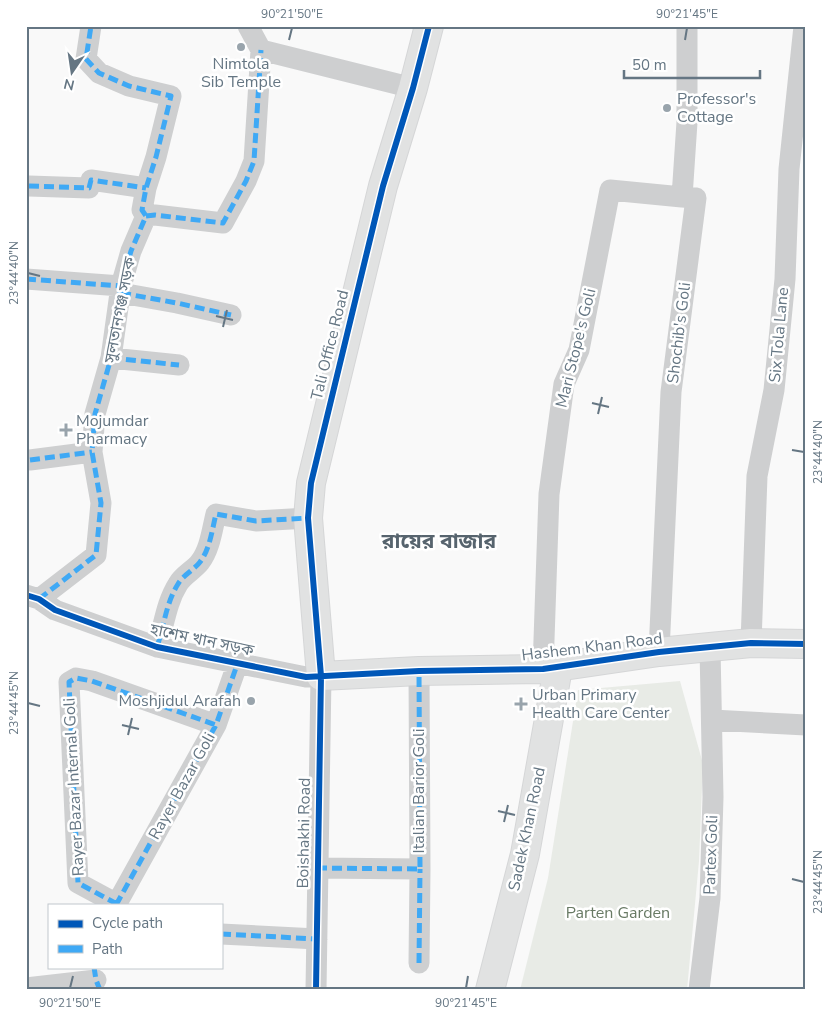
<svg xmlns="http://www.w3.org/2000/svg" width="832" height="1016" font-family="'Nunito Sans','Noto Sans Bengali',sans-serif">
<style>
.green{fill:#e8ebe6}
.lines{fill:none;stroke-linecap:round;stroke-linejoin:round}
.secondary-casing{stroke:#d5d6d7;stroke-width:30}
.street{stroke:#cecfd0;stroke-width:21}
.secondary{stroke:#e1e2e2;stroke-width:28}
.quiet{stroke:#3fa9f5;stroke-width:5;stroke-dasharray:10 5;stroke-linecap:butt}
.cycleway-casing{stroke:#fff;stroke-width:9}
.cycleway{stroke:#0057b8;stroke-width:6}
.ticks{fill:none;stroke:#657683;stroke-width:2}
.poi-dot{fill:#99a4ac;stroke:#fff;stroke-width:2}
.labels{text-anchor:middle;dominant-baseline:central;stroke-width:5;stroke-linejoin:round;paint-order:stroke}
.poi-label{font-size:16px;fill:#657683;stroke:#fff;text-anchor:start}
.street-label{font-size:16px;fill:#657683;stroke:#fff}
.park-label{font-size:16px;fill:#687a64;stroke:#fff}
.district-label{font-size:21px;font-weight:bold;fill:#57646e;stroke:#fff}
.neatline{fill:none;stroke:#657683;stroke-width:2}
.ticks-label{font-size:12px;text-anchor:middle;fill:#657683}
</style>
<rect width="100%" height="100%" fill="#f9f9f9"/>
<!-- green -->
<path class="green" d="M680,681l23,83 -4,97 -12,129h-167l28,-112 30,-188z"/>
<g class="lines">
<defs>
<path id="secondary" d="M429,26l-16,62 -30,98 -72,297 -3,35 13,158 98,-5 124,-2 116,-17 92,-9 55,1
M490,990l35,-136 33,-186"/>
</defs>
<!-- secondary casing -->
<use href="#secondary" class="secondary-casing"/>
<!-- street -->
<path class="street" d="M248,26l13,24 152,38
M29,186l60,2 2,-8 55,8
M146,216l9,-1 68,8 23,-42 8,-20 7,-111
M26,279l95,7
M121,293l56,10 54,12
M111,358l68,7
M30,460l62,-8
M26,595l13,4 16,11 102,37 149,30 15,-1 -5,314
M39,599l57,-44 5,-52 -9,-51 3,-38 16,-56 10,-72 10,-35 15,-35 -4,-6 4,-22 10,-31 15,-61 -42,-10 -30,-13 -13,-14 5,-33
M751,643l6,-167 17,-86 11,-111 4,-110 15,-143
M157,647c7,-21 9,-44 21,-63 5,-9 16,-14 22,-22 10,-13 12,-32 16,-48l40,7 52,-3
M659,652l12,-260 25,-194 -14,-1 5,-75v-96
M543,669l6,-175 15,-110 15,-34 31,-160 72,7
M712,720l94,5
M317,868l103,1 -1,-198
M117,904l-39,-21 -9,-201 7,-4 16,3 124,44
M116,905l100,-180 22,-63
M221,934l96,5
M419,963l1,-94
M26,988l70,-8
M699,990l11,-92 3,-101 -3,-149"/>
<!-- secondary -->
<use href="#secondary" class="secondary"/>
<!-- quiet -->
<path class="quiet" d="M29,186l60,2 2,-8 55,8
M146,216l9,-1 68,8 23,-42 8,-20 7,-111
M26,279l95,7
M121,293l56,10 54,12
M111,358l68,7
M30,460l62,-8
M39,599l57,-44 5,-52 -9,-51 3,-38 16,-56 10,-72 10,-35 15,-35 -4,-6 4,-22 10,-31 15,-61 -42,-10 -30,-13 -13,-14 5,-33
M157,647c7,-21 9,-44 21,-63 5,-9 16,-14 22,-22 10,-13 12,-32 16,-48l40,7 52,-3
M317,868l103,1 -1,-198
M117,904l-39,-21 -9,-201 7,-4 16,3 124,44
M116,905l100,-180 22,-63
M221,934l96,5
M419,963l1,-94
M94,967l2,13 4,10
M45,990v-3"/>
<defs>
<path id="cycleway" d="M26,595l13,4 16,11 102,37 149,30 113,-6 124,-2 116,-17 92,-9 55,1
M316,990l5,-314 -13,-158 3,-35 72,-297 30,-98 16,-62"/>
</defs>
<!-- cycleway casing -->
<use href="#cycleway" class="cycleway-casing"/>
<!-- cycleway -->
<use href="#cycleway" class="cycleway"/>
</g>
<!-- ticks -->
<path class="ticks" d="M289,40l3,-12M685,40l2,-12M28,273l12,3M216,316l17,4M223,327l4,-17M592,403l17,4M598,414l4,-17M792,450l12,2M28,703l12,3M122,725l17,4M128,735l4,-17M498,811l17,4M504,822l4,-17M792,879l12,3M70,988l3,-12M466,988l2,-12"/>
<!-- markers -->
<g class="poi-dot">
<circle cx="241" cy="47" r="5"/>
<circle cx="667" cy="108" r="5"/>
<path d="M63.5 422.5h5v5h5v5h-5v5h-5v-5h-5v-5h5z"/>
<circle cx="251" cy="701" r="5"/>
<path d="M518.5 696.5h5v5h5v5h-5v5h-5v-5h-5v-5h5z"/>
</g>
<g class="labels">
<!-- poi labels -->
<g class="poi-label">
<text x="241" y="64" text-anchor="middle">Nimtola<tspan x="241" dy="18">Sib Temple</tspan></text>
<text x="677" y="99">Professor's<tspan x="677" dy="18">Cottage</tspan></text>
<text x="76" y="421">Mojumdar<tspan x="76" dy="18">Pharmacy</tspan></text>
<text x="532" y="695">Urban Primary<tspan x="532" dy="18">Health Care Center</tspan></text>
<text x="241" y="701" text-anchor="end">Moshjidul Arafah</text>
</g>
<!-- street labels -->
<g class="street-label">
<text transform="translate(120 310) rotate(-79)">সুলতানগঞ্জ সড়ক</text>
<text transform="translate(679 333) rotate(-83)">Shochib's Goli</text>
<text transform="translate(779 335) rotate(-85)">Six Tola Lane</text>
<text transform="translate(330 345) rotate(-76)">Tali Office Road</text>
<text transform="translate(576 348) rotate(-76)">Mari Stope's Goli</text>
<text transform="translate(202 640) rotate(12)">হাশেম খান সড়ক</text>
<text transform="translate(592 647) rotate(-7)">Hashem Khan Road</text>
<text transform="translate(182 786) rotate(-61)">Rayer Bazar Goli</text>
<text transform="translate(74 787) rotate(-93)">Rayer Bazar Internal Goli</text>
<text transform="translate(419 791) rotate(-90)">Italian Barior Goli</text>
<text transform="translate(527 829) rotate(-78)">Sadek Khan Road</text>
<text transform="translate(304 833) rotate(-89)">Boishakhi Road</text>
<text transform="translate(711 855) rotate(-88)">Partex Goli</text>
</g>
<!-- park labels -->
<g class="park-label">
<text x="618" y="913">Parten Garden</text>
</g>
<!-- district labels -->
<g class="district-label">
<text x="439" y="541">রায়ের বাজার</text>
</g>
</g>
<!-- border -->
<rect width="832" height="1016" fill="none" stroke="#ffffff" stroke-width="55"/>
<!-- legend -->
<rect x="48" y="904" width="175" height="65" fill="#ffffff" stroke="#c1c8cd"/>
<rect x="58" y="920" width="25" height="8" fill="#0057b8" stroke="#c1c8cd"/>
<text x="92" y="928" font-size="15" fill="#657683">Cycle path</text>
<rect x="58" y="945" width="25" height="8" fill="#3fa9f5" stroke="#c1c8cd"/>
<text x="92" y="954" font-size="15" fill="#657683">Path</text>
<!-- north arrow -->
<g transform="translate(72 72) rotate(193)" stroke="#ffffff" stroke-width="4" paint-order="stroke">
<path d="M0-4L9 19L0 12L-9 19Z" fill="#657683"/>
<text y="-8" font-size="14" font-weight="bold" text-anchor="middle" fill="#657683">N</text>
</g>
<!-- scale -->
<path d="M624 70v8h136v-8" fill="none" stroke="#657683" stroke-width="2.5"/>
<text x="632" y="70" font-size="15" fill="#657683" stroke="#ffffff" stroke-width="4" paint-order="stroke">50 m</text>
<rect x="28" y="28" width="776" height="960" class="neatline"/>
<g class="ticks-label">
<text x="292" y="18">90°21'50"E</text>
<text x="687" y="18">90°21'45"E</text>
<text transform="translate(14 273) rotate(-90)" y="4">23°44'40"N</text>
<text transform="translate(818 452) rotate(-90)" y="4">23°44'40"N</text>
<text transform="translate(14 703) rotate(-90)" y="4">23°44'45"N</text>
<text transform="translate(818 882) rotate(-90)" y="4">23°44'45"N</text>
<text x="70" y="1007">90°21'50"E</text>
<text x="466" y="1007">90°21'45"E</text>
</g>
</svg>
